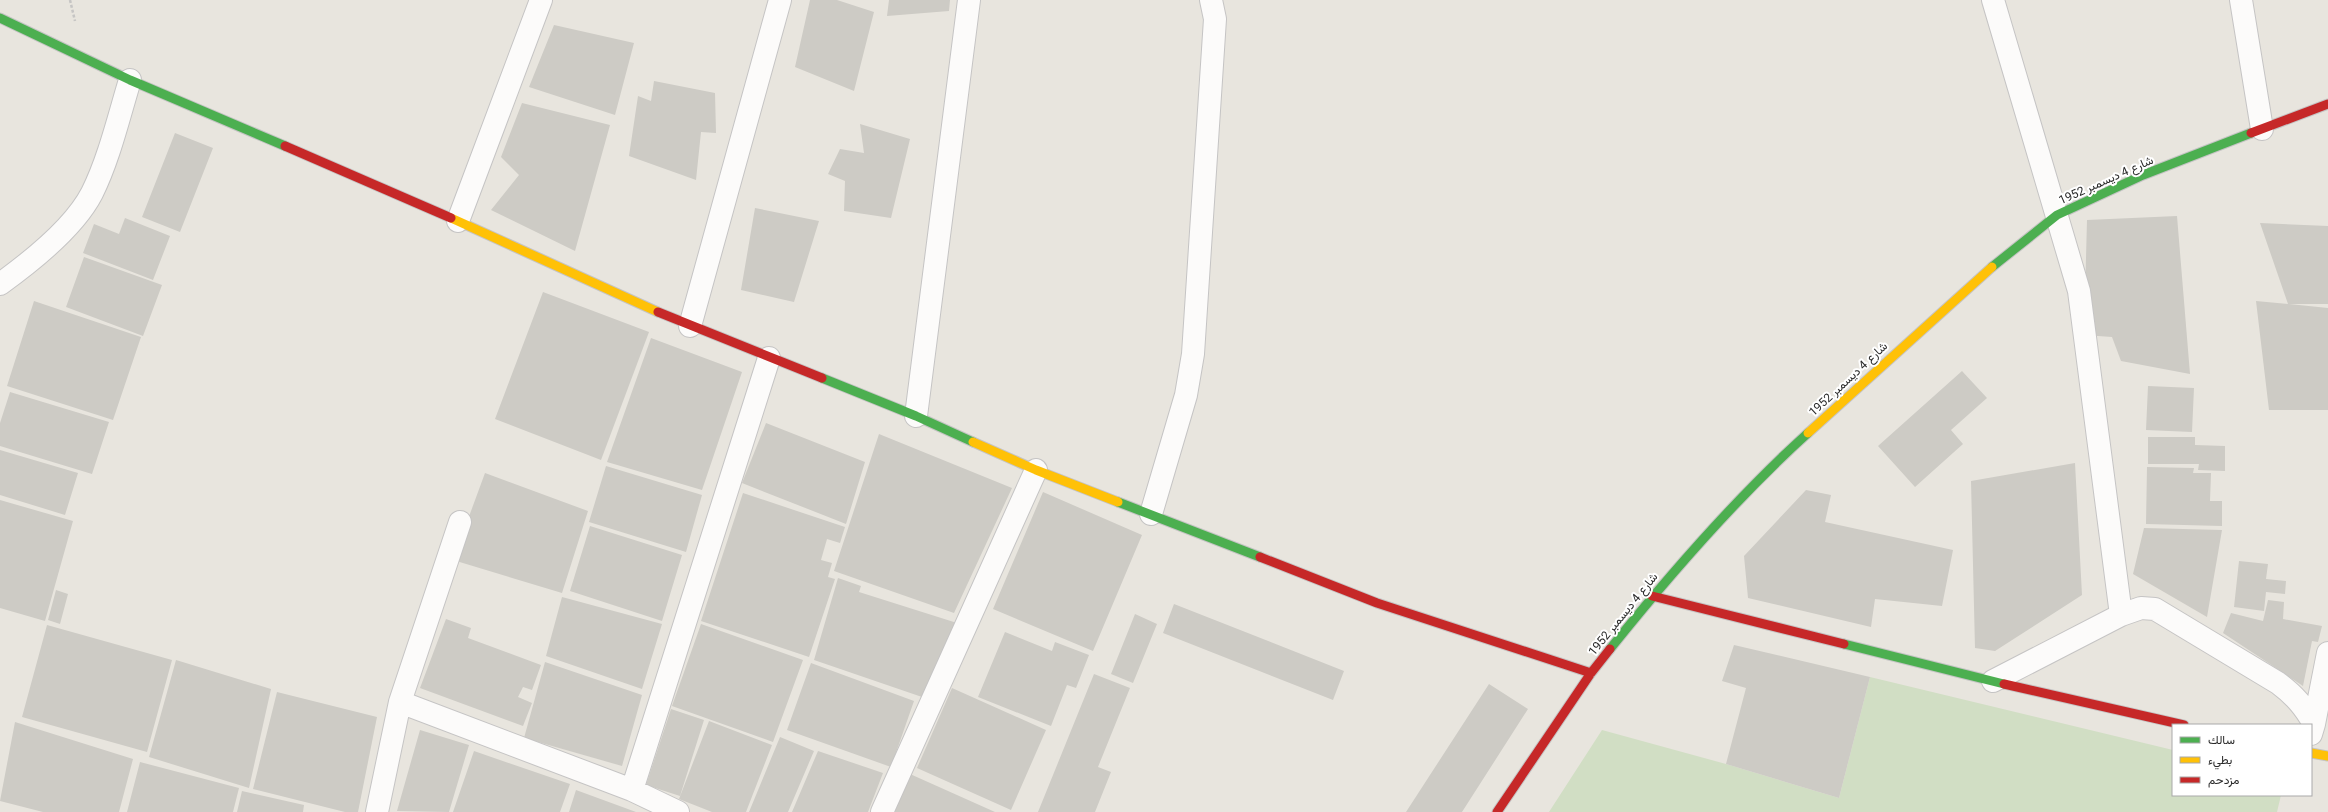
<svg xmlns="http://www.w3.org/2000/svg" width="2328" height="812" font-family="Roboto,Vazirmatn,sans-serif">
<style>
.cemetery{fill:#d1dec4}
.building{fill:#cdcbc5}
.lines{fill:none;stroke-linecap:round;stroke-linejoin:round}
.street-casing{stroke:#c5c4c4;stroke-width:24}
.fast-casing{stroke:#c5c4c4;stroke-width:11}
.slow-casing{stroke:#c5c4c4;stroke-width:11}
.jam-casing{stroke:#c5c4c4;stroke-width:11}
.path{stroke:#c6c5c4;stroke-width:2.5;stroke-dasharray:3 2;stroke-linecap:butt}
.street{stroke:#fcfbfa;stroke-width:22}
.fast{stroke:#4caf50;stroke-width:9}
.slow{stroke:#ffc107;stroke-width:9}
.jam{stroke:#c62828;stroke-width:9}
.labels{text-anchor:middle;dominant-baseline:central;stroke-width:4;stroke-linejoin:round;paint-order:stroke}
.street-label{font-size:12px;fill:#292929;stroke:#fff}
</style>
<rect width="100%" height="100%" fill="#e8e5de"/>
<!-- cemetery -->
<path class="cemetery" d="M1870,677l303,73v45h108l-4,17h-728l53,-82 124,34 113,34z"/>
<!-- building -->
<path class="building" d="M810,0h27l37,12 -20,79 -59,-24z
M889,0h61l-1,11 -62,5z
M554,25l80,18 -19,72 -86,-28z
M654,81l61,12 1,40 -15,-1 -5,48 -67,-24 9,-60 13,5z
M522,103l88,22 -35,126 -84,-41 28,-35 -18,-18z
M860,124l50,15 -19,79 -47,-7 1,-30 -17,-7 12,-25 24,4z
M175,133l38,15 -33,84 -38,-15z
M755,208l64,13 -25,81 -53,-12z
M2177,216l13,158 -69,-13 -9,-24 -28,-2 3,-115z
M125,218l45,18 -17,44 -70,-27 11,-29 25,10z
M2260,223l68,3v78h-39l39,4v102h-59l-13,-109 32,3z
M84,257l78,28 -19,51 -77,-29z
M543,292l106,40 -48,128 -106,-41z
M34,301l107,36 -28,83 -106,-34z
M651,338l91,34 -40,118 -95,-28z
M1962,371l25,27 -36,32 12,14 -48,43 -37,-41z
M2148,386l46,2 -2,44 -46,-2z
M10,392l99,30 -17,52 -92,-28v-23z
M766,423l99,39 -19,62 -104,-41z
M879,434l133,54 -58,125 -120,-42z
M2148,437h47v8l30,1v25l-27,-1 1,-6h-51z
M0,450l78,23 -13,42 -65,-20z
M2075,463l7,132 -87,56 -20,-3 -4,-167z
M606,466l96,29 -16,57 -97,-30z
M2147,467l47,1 -1,5h18l-1,28h12v25l-76,-2z
M485,473l103,38 -26,82 -109,-33z
M1806,490l25,5 -6,27 128,28 -11,56 -67,-7 -4,28 -123,-29 -4,-42z
M1043,492l99,43 -49,116 -100,-42z
M743,493l102,34 -5,16 -13,-4 -6,21 11,3 -4,14 7,2 -26,78 -108,-36z
M0,500l73,21 -28,100 -45,-13z
M590,526l92,29 -20,66 -92,-30z
M2144,528l78,2 -15,87 -74,-43z
M2239,561l29,3 -2,15 20,2 -1,13 -19,-2 -2,19 -30,-4z
M838,578l23,8 -2,6 98,31 -35,74 -108,-37z
M56,590l12,4 -8,30 -12,-4z
M562,597l100,27 -20,65 -96,-33z
M2268,600l16,2 -1,17 39,7 -4,16 -6,-1 -9,45 -80,-53 8,-20 32,8z
M1174,604l170,67 -11,29 -170,-67z
M1135,614l22,10 -24,59 -22,-9z
M446,619l25,9 -3,10 73,27 -9,25 -9,-3 -5,10 14,6 -9,23 -103,-38z
M701,624l102,36 -30,82 -101,-36z
M47,625l125,35 -25,92 -125,-35z
M1005,632l47,19 3,-9 34,13 -13,33 -9,-3 -16,41 -73,-29z
M1734,645l136,32 -31,121 -113,-34 20,-76 -24,-7z
M176,660l95,29 -22,99 -100,-31z
M545,662l97,33 -20,71 -98,-28z
M811,663l103,38 -23,66 -104,-37z
M1094,674l36,14 -32,79 13,5 -16,40h-57z
M1489,684l39,25 -66,103h-56z
M952,688l94,42 -35,80 -94,-42z
M277,692l100,25 -19,95h-13l-92,-23z
M671,709l33,11 -24,76 -34,-11z
M709,721l63,24 -26,67h-34l-33,-13z
M15,722l118,37 -14,53h-76l-43,-11z
M420,730l49,15 -20,67 -52,-1z
M780,737l34,14 -26,61h-39z
M474,751l96,33 -10,28h-107z
M818,751l65,22 -15,39h-76z
M140,762l99,26 -6,24h-106z
M910,774l85,38h-101z
M576,790l60,22h-67z
M242,791l62,14 -1,7h-66z"/>
<g class="lines">
<defs>
<path id="street" d="M1993,0l86,291 42,324
M2241,0l21,129
M458,221l83,-221
M0,284c32,-23 74,-56 92,-91 17,-34 27,-77 38,-113
M690,326l90,-326
M916,416l53,-416
M1151,514l35,-119 7,-41 22,-335 -4,-19
M1993,681l128,-66 20,-7 14,1 123,74c16,12 26,23 36,41l-3,10
M400,702l232,88 46,22
M2314,724l14,-71
M632,790l137,-432
M377,812l23,-110 60,-180
M882,812l154,-342"/>
<path id="fast" d="M0,18l130,62 155,66
M1992,267l65,-52 86,-40 108,-42
M822,378l94,38 57,26
M1118,502l142,55
M1844,644l160,40
M1610,649c61,-76 126,-151 198,-216"/>
<path id="slow" d="M451,218l207,94
M1808,433l184,-166
M973,442l63,28 82,32
M2311,753l17,3"/>
<path id="jam" d="M2251,133l77,-29
M285,146l166,72
M658,312l164,66
M1260,557l117,46 214,70
M1652,596l192,48
M2004,684l180,41
M1497,812l94,-139 19,-24"/>
</defs>
<!-- street casing -->
<use href="#street" class="street-casing"/>
<!-- fast casing -->
<use href="#fast" class="fast-casing"/>
<!-- slow casing -->
<use href="#slow" class="slow-casing"/>
<!-- jam casing -->
<use href="#jam" class="jam-casing"/>
<!-- path -->
<path class="path" d="M70,0l5,21"/>
<!-- street -->
<use href="#street" class="street"/>
<!-- fast -->
<use href="#fast" class="fast"/>
<!-- slow -->
<use href="#slow" class="slow"/>
<!-- jam -->
<use href="#jam" class="jam"/>
</g>
<g class="labels">
<!-- street labels -->
<g class="street-label">
<text transform="translate(2106 180) rotate(-24)">شارع 4 ديسمبر 1952</text>
<text transform="translate(1848 379) rotate(-43)">شارع 4 ديسمبر 1952</text>
<text transform="translate(1623 614) rotate(-51)">شارع 4 ديسمبر 1952</text>
</g>
</g>
<!-- legend -->
<rect x="2172" y="724" width="140" height="72" fill="#ffffff" stroke="#a9a9a9"/>
<rect x="2180" y="737" width="20" height="6" fill="#4caf50" stroke="#a9a9a9"/>
<text x="2208" y="744" font-size="12" fill="#292929">سالك</text>
<rect x="2180" y="757" width="20" height="6" fill="#ffc107" stroke="#a9a9a9"/>
<text x="2208" y="764" font-size="12" fill="#292929">بطيء</text>
<rect x="2180" y="777" width="20" height="6" fill="#c62828" stroke="#a9a9a9"/>
<text x="2208" y="784" font-size="12" fill="#292929">مزدحم</text>
</svg>
